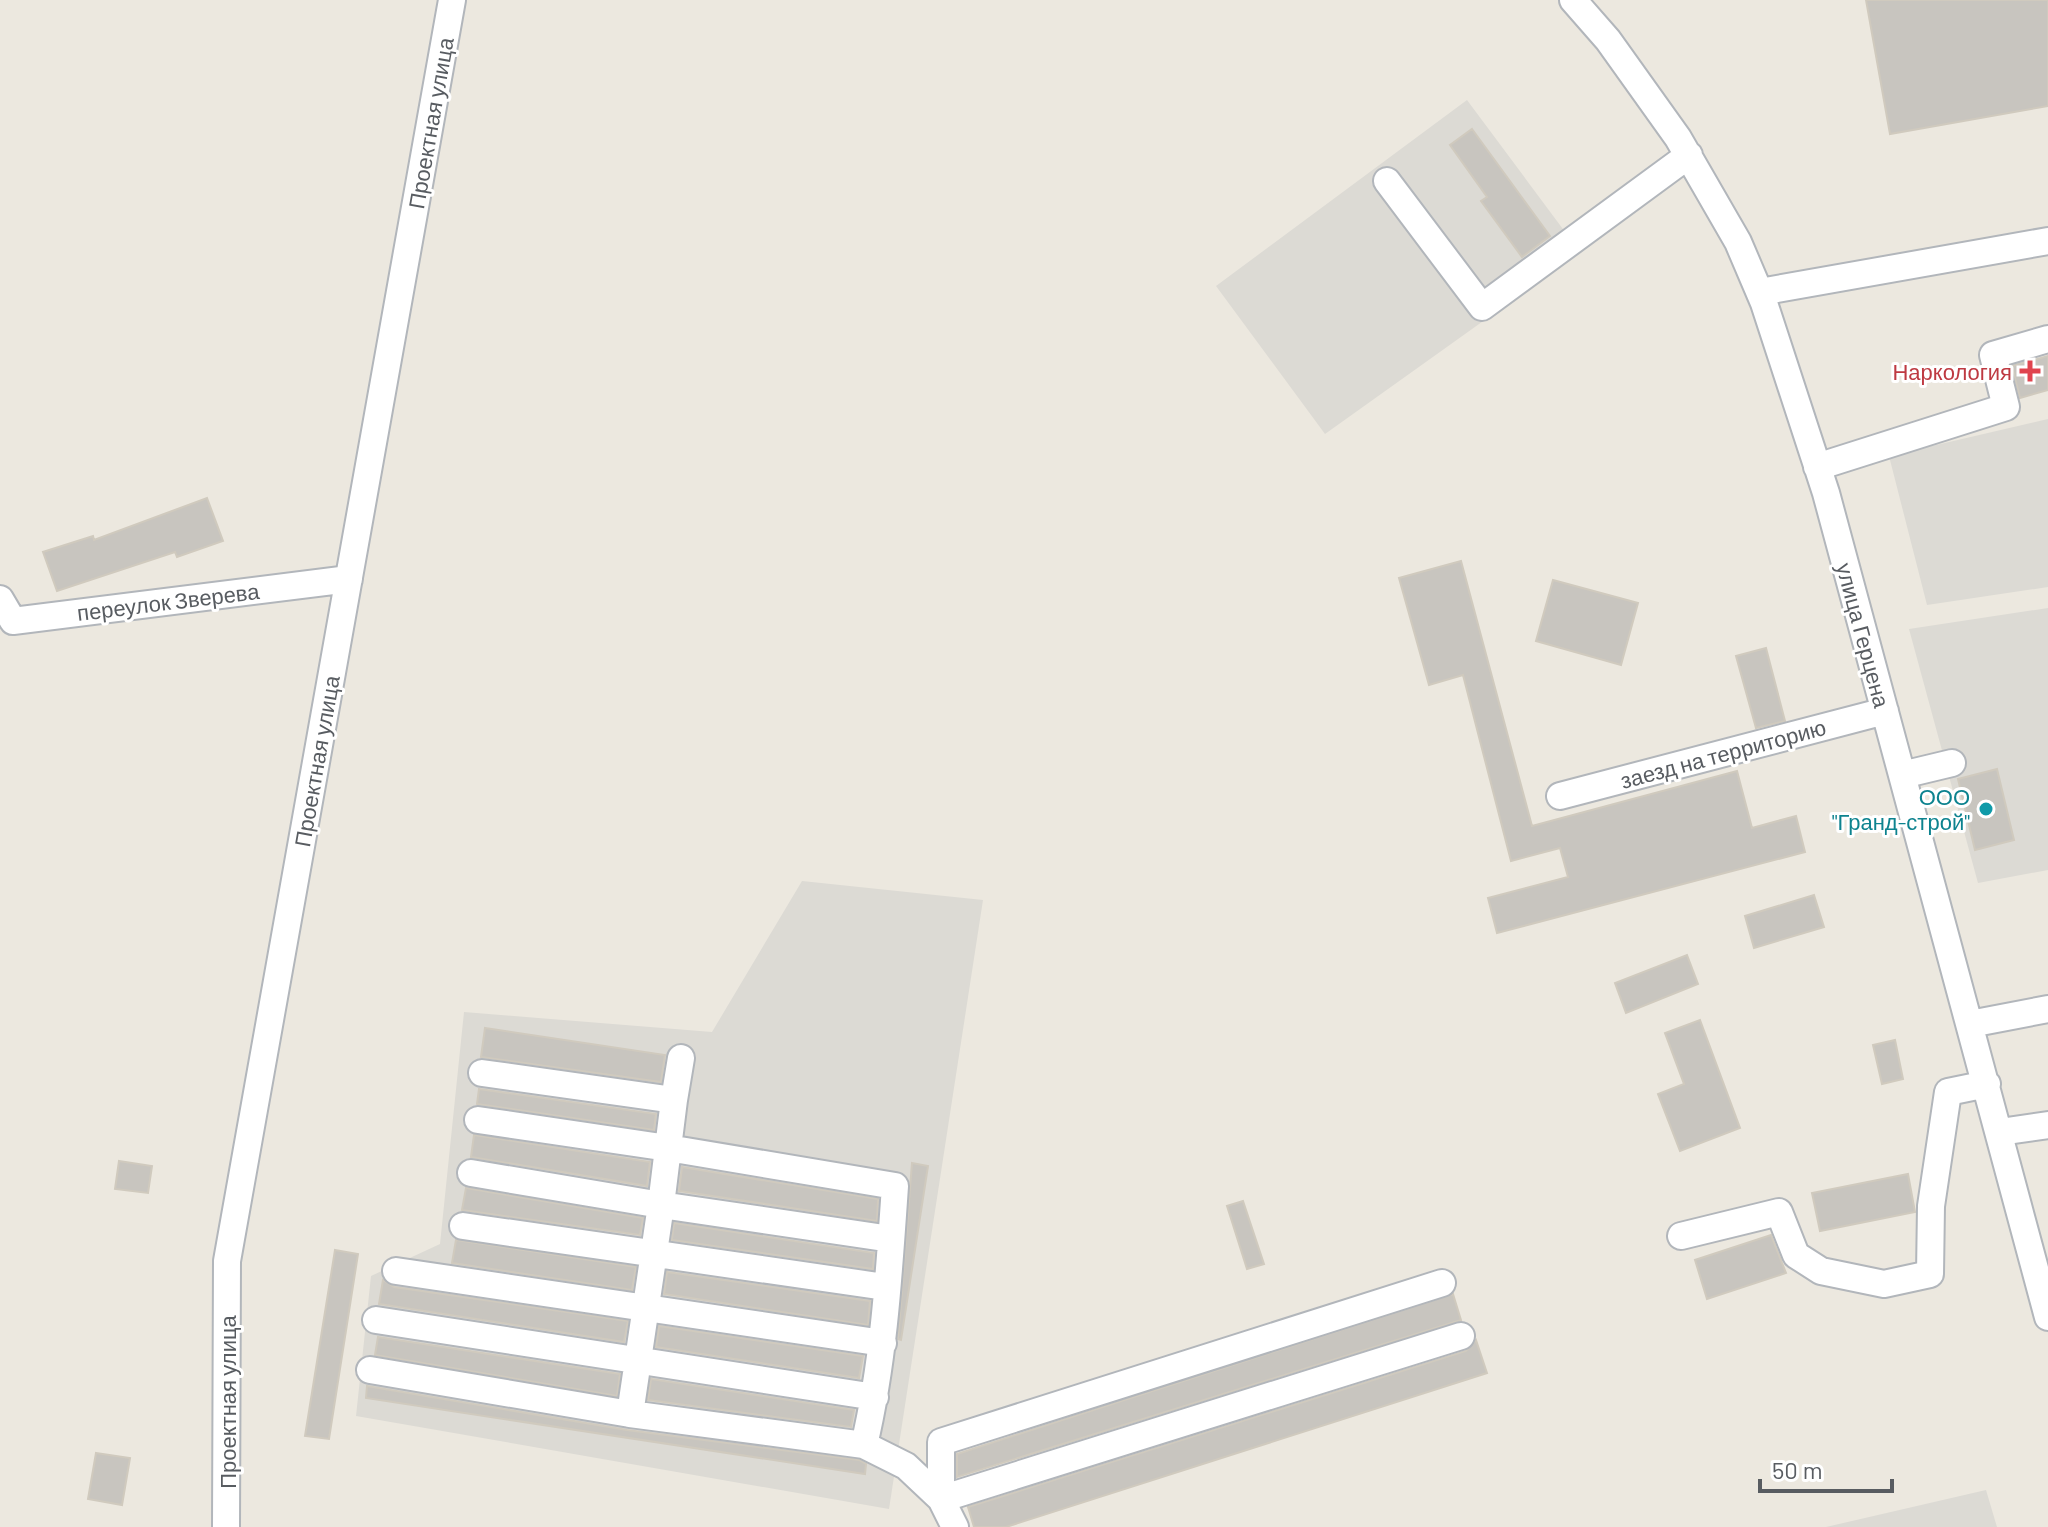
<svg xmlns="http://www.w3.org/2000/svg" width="2048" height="1527" font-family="Barlow,sans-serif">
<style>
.industrial{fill:#dcdad4}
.building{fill:#c8c5bf;stroke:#d0cabe;stroke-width:2}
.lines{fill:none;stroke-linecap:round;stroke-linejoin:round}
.minor-casing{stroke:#b2b6bb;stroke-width:30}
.minor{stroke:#fff;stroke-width:26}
.health-dot{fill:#e0444e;stroke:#fff;stroke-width:3}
.culture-dot{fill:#0f9aa8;stroke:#fff;stroke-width:3}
.labels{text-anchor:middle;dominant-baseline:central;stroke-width:6;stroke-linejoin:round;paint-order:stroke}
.street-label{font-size:22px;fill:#585c61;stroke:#fff}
.health-label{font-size:22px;fill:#be3a42;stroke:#fff;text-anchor:end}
.culture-label{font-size:22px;fill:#0d838f;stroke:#fff;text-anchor:end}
</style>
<rect width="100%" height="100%" fill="#ece8df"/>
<!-- industrial -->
<path class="industrial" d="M1467,100l113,152 -255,182 -109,-148z
M2048,419v168l-121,18 -38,-149z
M2048,608v262l-70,13 -69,-254z
M802,881l181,19 -94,609 -533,-93 15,-140 69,-32 24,-232 248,20z
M1986,1490l11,37h-171z"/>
<!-- building -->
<path class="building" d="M1866,0h182v106l-158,28z
M1472,129l78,107 -28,21 -41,-56 6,-4 -37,-52z
M2048,356v34l-28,8 -8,-32z
M207,498l16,43 -46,16 -2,-5 -118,39 -14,-39 50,-16 1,4z
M1461,561l71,265 205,-55 15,57 44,-12 9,36 -308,81 -9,-35 80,-21 -8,-29 -49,13 -48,-186 -34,10 -30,-107z
M1553,580l85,23 -17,62 -85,-24z
M1766,648l19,73 -29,7 -20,-72z
M1997,769l17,71 -39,10 -17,-71z
M1814,895l10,32 -70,21 -9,-32z
M1687,955l11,29 -72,29 -11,-30z
M1700,1020l40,108 -60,23 -22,-57 26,-10 -19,-51z
M485,1028l180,27 -4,27 -180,-25z
M1895,1040l8,39 -21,5 -9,-39z
M479,1089l177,25 -2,16 -177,-26z
M474,1135l176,27 -3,24 -176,-29z
M119,1161l33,5 -4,27 -33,-4z
M912,1163l16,3 -27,174 -3,-1z
M682,1167l196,32 -1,22 -198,-30z
M1908,1174l7,38 -95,19 -8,-38z
M466,1188l177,30 -3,17 -178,-25z
M1243,1201l21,63 -17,5 -20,-63z
M674,1223l200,30 -1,16 -201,-29z
M1771,1235l15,38 -79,26 -12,-39z
M456,1240l180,27 -4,23 -180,-27z
M335,1250l23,4 -29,185 -24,-3z
M667,1272l203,29 -2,24 -204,-31z
M383,1280l11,7 234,34 -4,21 -245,-38z
M1453,1294l8,26 -504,157v-23z
M659,1326l204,30 -4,22 -203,-31z
M378,1337l242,37 -3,22 -242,-41z
M1476,1340l11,33 -481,154h-32l-6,-20 498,-156z
M651,1379l203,31 -3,17 -203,-27z
M367,1386l260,44 232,30 7,4 -1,10 -499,-76z
M96,1453l34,5 -8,47 -34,-6z"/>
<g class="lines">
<defs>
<path id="minor" d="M1573,0l35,40 70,98 60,104 26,61 62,190 222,824
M1387,181l95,126 207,-152
M1760,292l288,-51
M1817,467l189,-60 -13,-52 55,-16
M0,599l13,22 336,-42
M1902,775l50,-12
M1560,796l325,-85
M1970,1024l78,-15
M482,1073l192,27 7,-42
M674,1100l-6,48 227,38c-6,87 -11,174 -31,259
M478,1120l190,28 -7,57 230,34
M2000,1132l48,-7
M463,1226l422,61
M1681,1236l98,-24 17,43 25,16 63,13 46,-10 1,-68 17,-114 39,-8
M396,1271l487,72
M1442,1283l-501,159v57l520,-163
M376,1320l499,77
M370,1370l260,44 31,-209 -190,-32
M630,1414l234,31 42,21 35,33 14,28
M226,1527l1,-266 225,-1261"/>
</defs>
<!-- minor casing -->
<use href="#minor" class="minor-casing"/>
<!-- minor -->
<use href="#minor" class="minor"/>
</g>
<!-- markers -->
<path class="health-dot" d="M2026 359h8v8h8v8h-8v8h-8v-8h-8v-8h8z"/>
<circle class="culture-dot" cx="1986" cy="809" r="8"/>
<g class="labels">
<!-- street labels -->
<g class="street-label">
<text transform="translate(430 123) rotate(-80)">Проектная улица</text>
<text transform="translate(168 601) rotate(-7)">переулок Зверева</text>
<text transform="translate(1864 635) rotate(75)">улица Герцена</text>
<text transform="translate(1723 753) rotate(-15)">заезд на территорию</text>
<text transform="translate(316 761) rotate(-80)">Проектная улица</text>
<text transform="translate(227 1402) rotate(-90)">Проектная улица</text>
</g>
<!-- health labels -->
<g class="health-label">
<text x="2012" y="371">Наркология</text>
</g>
<!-- culture labels -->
<g class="culture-label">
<text x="1970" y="796">ООО<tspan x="1970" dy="25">"Гранд-строй"</tspan></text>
</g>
</g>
<!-- scale -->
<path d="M1760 1479v12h132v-12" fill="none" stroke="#585c61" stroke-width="4"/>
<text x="1772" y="1479" font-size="24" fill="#585c61" stroke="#ffffff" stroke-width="6" paint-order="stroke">50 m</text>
</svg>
